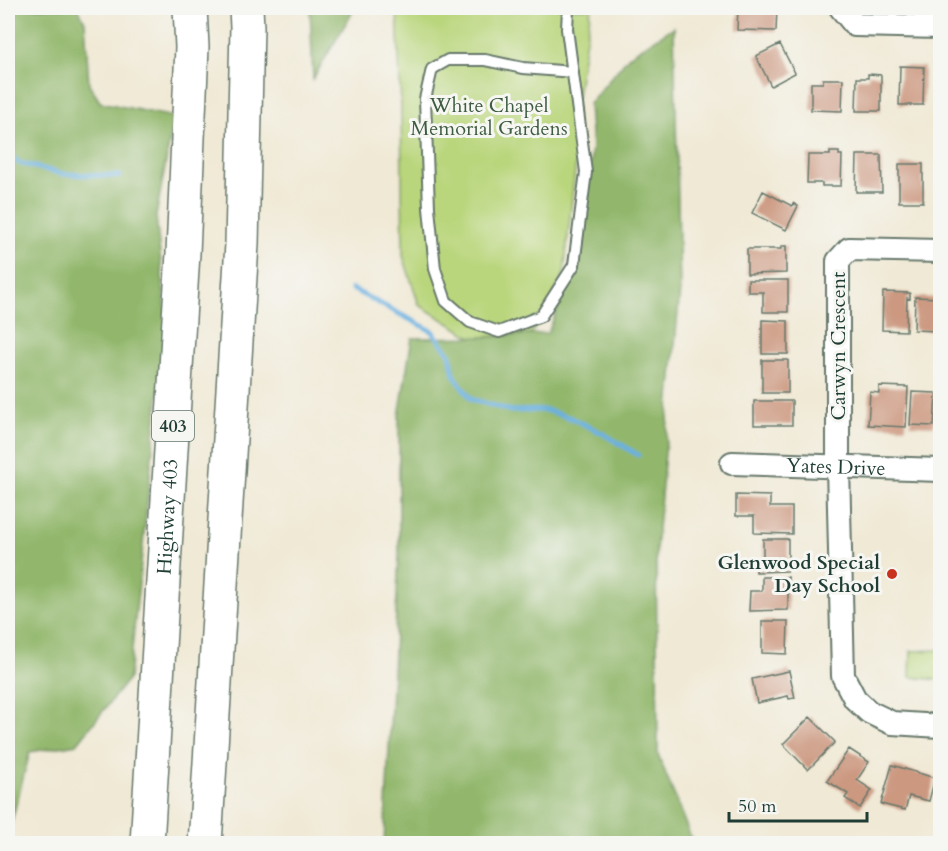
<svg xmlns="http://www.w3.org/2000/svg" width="948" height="851" font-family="Cardo,serif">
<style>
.green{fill:#b9d67c;stroke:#6c8a58;stroke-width:1.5}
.forest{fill:#92b76c;stroke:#587a50;stroke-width:1.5}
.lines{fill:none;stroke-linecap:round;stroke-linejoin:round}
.stream{stroke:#6ab1e1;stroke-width:5}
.building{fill:#cc9880}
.service-casing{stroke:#68796c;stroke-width:14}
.minor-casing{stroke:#68796c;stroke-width:26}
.motorway-casing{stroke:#68796c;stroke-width:36}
.service{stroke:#fff;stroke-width:10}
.minor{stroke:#fff;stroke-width:22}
.motorway{stroke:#fff;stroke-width:33}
.poi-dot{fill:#c8321e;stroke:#f6f6f2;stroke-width:2}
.labels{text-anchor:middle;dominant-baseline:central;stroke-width:6;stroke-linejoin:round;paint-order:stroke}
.shield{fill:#f6f6f2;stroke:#60746d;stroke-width:1.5}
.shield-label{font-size:18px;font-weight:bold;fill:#1f3d34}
.park-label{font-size:20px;fill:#3e5c42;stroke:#f6f6f2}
.street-label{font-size:20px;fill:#1f3d34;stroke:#f6f6f2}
.poi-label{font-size:20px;font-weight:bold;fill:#1f3d34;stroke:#f6f6f2;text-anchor:end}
</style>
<rect width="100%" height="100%" fill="#f6f6f2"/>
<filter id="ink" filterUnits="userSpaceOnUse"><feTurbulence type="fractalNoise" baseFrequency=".0167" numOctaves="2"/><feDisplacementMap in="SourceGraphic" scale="12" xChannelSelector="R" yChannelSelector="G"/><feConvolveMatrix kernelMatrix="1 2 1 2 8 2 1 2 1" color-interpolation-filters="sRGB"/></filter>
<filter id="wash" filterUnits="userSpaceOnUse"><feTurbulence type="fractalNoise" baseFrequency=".008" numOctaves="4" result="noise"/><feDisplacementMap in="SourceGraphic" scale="24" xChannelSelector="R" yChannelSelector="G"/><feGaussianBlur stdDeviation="1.35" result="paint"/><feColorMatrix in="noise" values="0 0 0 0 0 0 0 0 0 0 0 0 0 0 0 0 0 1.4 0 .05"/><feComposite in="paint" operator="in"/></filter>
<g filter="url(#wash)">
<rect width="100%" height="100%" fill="#f0e9d5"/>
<!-- green -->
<path class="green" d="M397,8h194l-15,93 1,50 -13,123 -32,59 -59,5 -54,-33 -16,-49 -2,-149z
M940,650v30l-30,-3 1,-26z"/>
<!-- forest -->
<path class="forest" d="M8,8h70l7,14 4,62 11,18 74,15 -18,99 13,125 -10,49 -30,288 -52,66 -47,8 -22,83z
M310,8h45l-42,71z
M674,27l6,263 -24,260 2,204 35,89 -309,1 15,-289v-139l13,-78 74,-1 62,-4 33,-86 11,-100 -3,-43 41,-49z"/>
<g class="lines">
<!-- stream -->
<path class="stream" d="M8,153l11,10 44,11 57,2
M352,289l80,42 18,23 4,21 17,24 40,12 34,-1 26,8 31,15 36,22"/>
</g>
<g id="blocks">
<!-- building -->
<path class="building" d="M738,8h39l-1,23 -39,-1z
M780,44l15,29 -24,13 -15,-30z
M900,66l24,1 -1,38h-24z
M868,74l13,1v36h-25l1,-33h11z
M823,79h20l-1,32 -31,-1v-27h12z
M830,152h9v3h3l-1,31h-19v-3h-15l1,-28h22z
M857,155h24l1,37h-26z
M899,164h24v38h-24z
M763,191l29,15 1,-3 5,3 -12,24 -34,-17z
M781,246h5v27l-39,1v-25h34z
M748,280h40v32h-25v-20h-15z
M883,292l27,1v6l-3,-1 -1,33 -24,-1z
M915,297l25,1 -2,33 -24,-1z
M762,320l26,1v33h-26z
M762,360h26v33h-26z
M879,386l29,1 -2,40 -38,-2 2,-33 9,1z
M912,392l24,1 -2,33 -24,-1z
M754,401h38v24h-38z
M736,495l34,1v11h22v27l-38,-1v-17h-18z
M763,539h25v32l-32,1v-14h7z
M762,577h26v33l-39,1 1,-20h12z
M762,621h26l-1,33 -25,-1z
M789,671l6,27 -6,1 -1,-3 -31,7 -5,-24z
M810,717l25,25 -27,28 -25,-26z
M849,749l20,13 -12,18 15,10 -12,18 -15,-10 3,-4 -21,-13z
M892,765l43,13 -6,23 -20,-5 -4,14 -24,-6z
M937,775h3v32h-4z"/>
</g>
</g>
<g filter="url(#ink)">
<use href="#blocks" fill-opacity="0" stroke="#68796c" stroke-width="1.5"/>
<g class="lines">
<defs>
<path id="service" d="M568,8l-1,21 19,143 -12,93 -33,51 -42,16 -29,-10 -24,-21 -11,-32 -6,-61 -4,-109 7,-30 16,-9h37l38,8 50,4"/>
<g id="minor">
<path d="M841,8l14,17 85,2"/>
<path d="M940,251l-91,-2 -11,12v205l5,210 12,23 14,13 23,11 48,3"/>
<path id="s1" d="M732,463l208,7"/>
</g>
<g id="motorway">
<path id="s2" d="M147,844l36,-591 9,-206 -2,-39"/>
<path d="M205,844l37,-600 5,-217 -1,-19"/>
</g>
</defs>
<!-- service casing -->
<use href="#service" class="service-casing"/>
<!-- minor casing -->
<use href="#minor" class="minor-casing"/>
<!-- motorway casing -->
<use href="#motorway" class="motorway-casing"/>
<!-- service -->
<use href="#service" class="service"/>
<!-- minor -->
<use href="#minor" class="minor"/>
<!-- motorway -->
<use href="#motorway" class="motorway"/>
</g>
</g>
<!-- markers -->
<circle class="poi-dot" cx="892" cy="574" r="6"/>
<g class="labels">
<!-- shield labels -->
<rect class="shield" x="152" y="411" width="42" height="30" rx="4.5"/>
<g class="shield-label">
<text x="173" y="426">403</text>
</g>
<!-- park labels -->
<g class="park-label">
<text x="489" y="105">White Chapel<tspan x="489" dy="23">Memorial Gardens</tspan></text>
</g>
<!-- street labels -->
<g class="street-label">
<text transform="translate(838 346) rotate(-90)">Carwyn Crescent</text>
<text stroke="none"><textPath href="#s1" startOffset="104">Yates Drive</textPath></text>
<text stroke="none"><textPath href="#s2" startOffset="328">Highway 403</textPath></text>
</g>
<!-- poi labels -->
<g class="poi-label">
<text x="880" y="562">Glenwood Special<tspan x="880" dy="23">Day School</tspan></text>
</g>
</g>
<!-- margin -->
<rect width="948" height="851" fill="none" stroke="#f6f6f2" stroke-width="30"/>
<!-- scale -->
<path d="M729 812v9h138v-9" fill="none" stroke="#1f3d34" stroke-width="3"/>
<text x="738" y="812" font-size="18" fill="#1f3d34" stroke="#f6f6f2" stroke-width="4.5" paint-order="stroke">50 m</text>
</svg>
